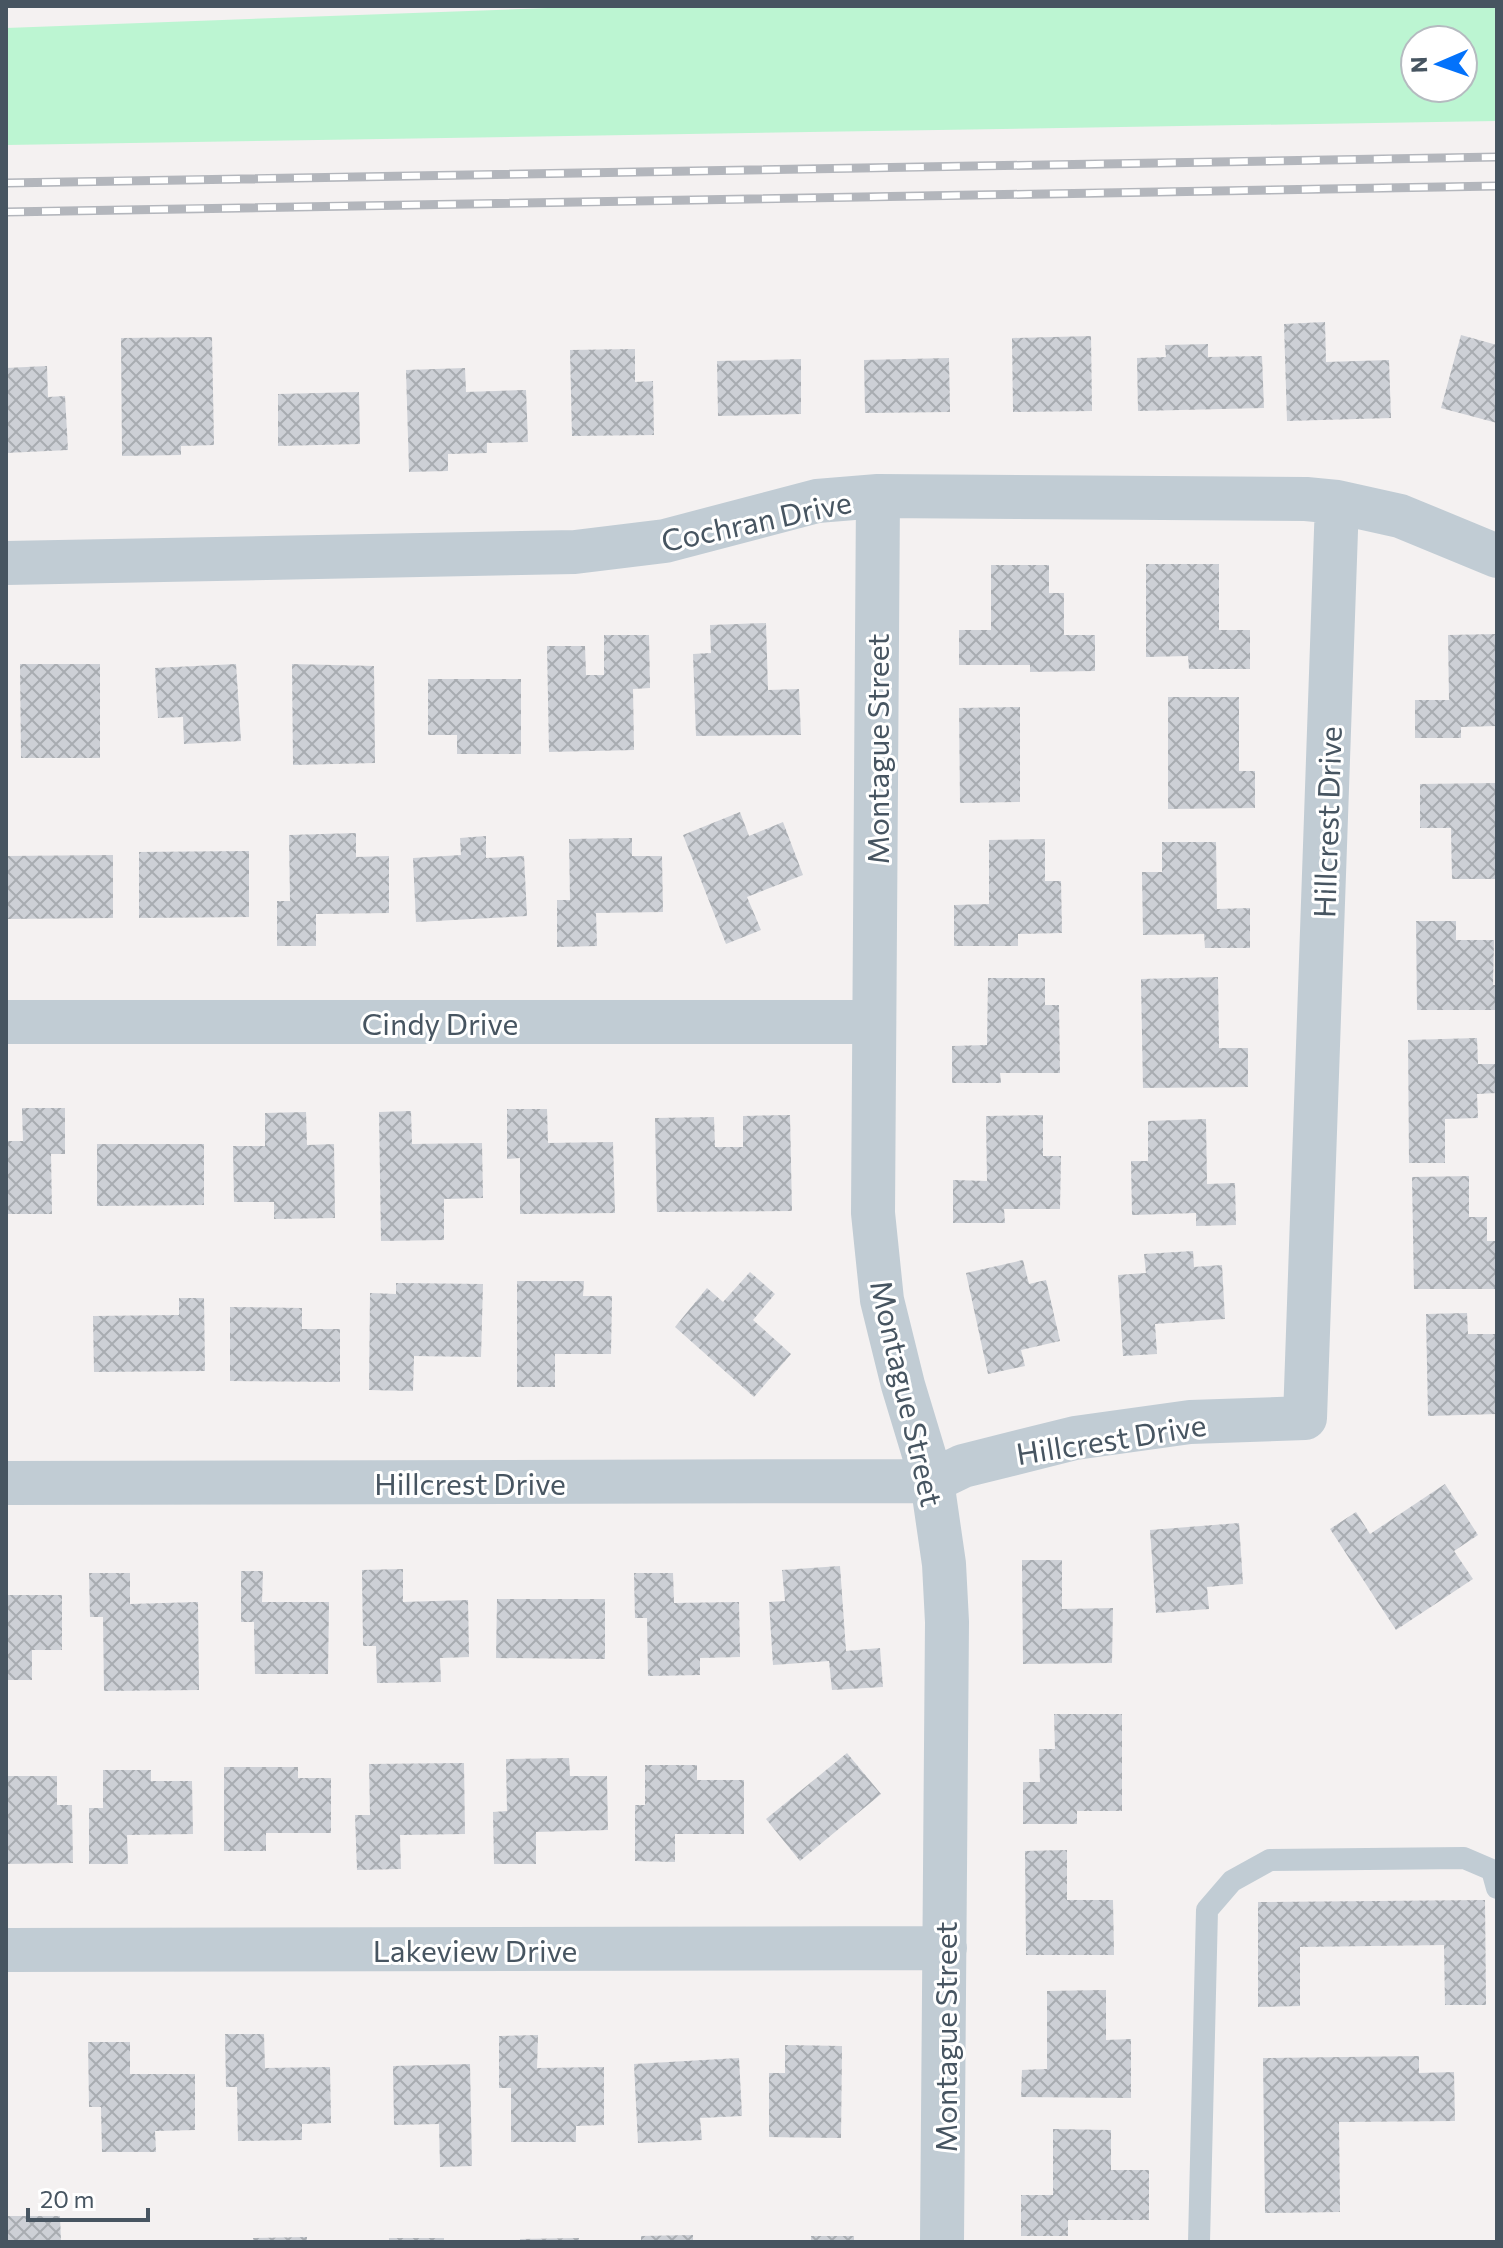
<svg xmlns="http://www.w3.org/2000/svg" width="1503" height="2248" font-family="Commissioner,sans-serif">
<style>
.grass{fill:#bcf5d2;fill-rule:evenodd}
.building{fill:url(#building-cross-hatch)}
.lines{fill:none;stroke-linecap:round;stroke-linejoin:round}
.service{stroke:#c1ccd4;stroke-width:22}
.minor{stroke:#c1ccd4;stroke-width:44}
.rail-casing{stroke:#b3b6bc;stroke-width:9}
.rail{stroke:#fff;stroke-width:6;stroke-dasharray:18;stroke-linecap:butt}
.labels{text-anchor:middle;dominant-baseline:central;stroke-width:6;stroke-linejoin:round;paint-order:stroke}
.street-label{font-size:30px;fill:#475561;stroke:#fff}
</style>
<defs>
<pattern id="building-cross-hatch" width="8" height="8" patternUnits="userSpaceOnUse" patternTransform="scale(2)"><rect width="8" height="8" fill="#cdd0d6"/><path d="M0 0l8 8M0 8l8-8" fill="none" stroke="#a8acb1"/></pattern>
</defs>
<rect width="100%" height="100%" fill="#f4f1f1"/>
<!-- grass -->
<path class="grass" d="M602,6h895v115l-1491,24v-117zM1415,40h48v48h-48z"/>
<!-- building -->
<path class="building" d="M1325,322l1,40 63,-2 2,58 -104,3 -3,-97z
M1461,335l36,10v78l-56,-15z
M1091,336l1,75 -79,1 -1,-74z
M212,337l2,108 -33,1v9l-59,1 -1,-118z
M1208,344v13l54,-1 2,52 -126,3 -1,-53 29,-1 -1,-12z
M635,349v33l18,-1 1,54 -82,1 -2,-86z
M949,358l1,54 -85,1 -1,-53z
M801,359v55l-83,2 -1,-55z
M47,366l1,31 17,-1 3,54 -62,3v-85z
M465,368l1,24 60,-2 2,52 -41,1v10l-39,1v17l-39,1 -3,-102z
M359,392l1,52 -82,2v-52z
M1146,564h73v66h31v39h-61l-1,-13 -42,1z
M991,565h58v28h15v42h31v36l-65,1v-7h-71v-35h32z
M766,623l2,67 31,-1 2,46 -105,1 -3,-82 18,-1 -1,-28z
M1497,634v92l-36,1v11h-46v-38h34l-1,-65z
M604,635h45l1,53 -17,1 1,61 -85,2 -2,-106h38l1,29h18z
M20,664h80v94h-79z
M236,664l5,77 -57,3 -1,-27 -25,1 -3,-50z
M292,664l82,2 1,97 -82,2z
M428,679h93v75h-64v-19h-29z
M1168,697h71v74h16v37l-87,1z
M1020,707v95l-60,1 -1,-95z
M1497,783v96h-45l-1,-51h-31v-44z
M740,812l9,24 34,-14 20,53 -56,22 14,33 -35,14 -43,-109z
M356,833v24l33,-1v57l-73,1v32h-39v-45h13l-1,-66z
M486,836v22l38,-2 3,60 -111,6 -3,-64 48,-3 -1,-17z
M632,838v18h30l1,56 -67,1 1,33 -40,1v-47h13l-1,-61z
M1045,839v42h16l1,52 -44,1v12h-64v-41l35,-1v-64z
M1162,842h54l1,67 33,-1v40h-45l-1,-14 -61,1 -1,-63h20z
M249,851v66l-110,1v-66z
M113,855v63l-107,1v-63z
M1416,921h40v19h38l-1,45h4v25h-80z
M1218,977l1,71h29v39l-105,1 -2,-109z
M988,978h57v27h14l1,68h-60l1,10h-49v-37l35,-1z
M1477,1038l1,26h19v29l-20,1 1,24 -33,1v44h-36l-1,-123z
M22,1108h43v46h-14l1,60h-46v-73h17z
M507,1109h40l1,34 65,-1 2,71 -95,1v-56l-13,1z
M411,1111l1,33 70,-1 1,55 -39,1v41l-63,1 -2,-129z
M306,1112l1,33 27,-1 1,74 -61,1v-17h-40l-1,-56h32v-33z
M790,1115l2,96 -135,1 -2,-94 59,-1 1,30h28v-31z
M1043,1115v41h18l-1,53h-56l1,14h-52v-43l34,1 -1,-65z
M1206,1119l1,65 28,-1 1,42 -40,1v-13l-64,2 -1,-54h17v-40z
M97,1144h107v61l-107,1z
M1469,1176v41h18v24h10v48h-83l-2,-112z
M1193,1251l1,16 28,-2 3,54 -70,5 2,30 -34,2 -5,-81 28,-2 -2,-19z
M1023,1260l6,24 17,-4 14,61 -39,9 4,16 -37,8 -22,-101z
M750,1272l25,22 -22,26 38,34 -37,43 -79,-70 32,-39 16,14z
M517,1281h67l-1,15h29l-1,58h-56v33h-38z
M396,1283l87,1 -2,73 -67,-1 -1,35 -44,-1 1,-97 26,1z
M179,1298h25l1,73 -111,1 -1,-56 86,-1z
M230,1307l72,1v21h38v53l-110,-1z
M1467,1313l1,21h29v80l-69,2 -2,-102z
M1445,1484l33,51 -24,16 19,28 -77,51 -66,-101 26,-17 14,22z
M1239,1523l4,61 -36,3 2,22 -53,4 -6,-83z
M1022,1560h40v49l51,-1 -1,55 -89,1z
M840,1566l6,85 34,-3 3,39 -51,3 -3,-29 -56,4 -4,-63 16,-1 -3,-31z
M403,1569v33l65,-2 1,57 -29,1 1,24 -64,1 -1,-37h-13l-1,-76z
M241,1571h22l-1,31h67l-1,72h-73l-1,-52h-13z
M89,1573h41v31l68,-2 1,88 -95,1 -1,-74h-13z
M634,1573h39l1,30 65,-1 1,55 -40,1v17l-52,1 -1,-58h-12z
M6,1595h56v55h-30v30h-26z
M497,1599h108v60l-109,-1z
M1054,1714h68v97h-45v13h-54v-42h17l-1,-33h16z
M847,1753l34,41 -81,67 -34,-42z
M569,1758l1,18h37l1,54 -72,2v32h-42l-1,-52 14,-1 -1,-52z
M464,1763l1,71 -65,1 1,34 -44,1 -2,-55h15l-1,-51z
M645,1765h52v15h47v54h-69v28l-40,-1v-56h10z
M224,1767h74v11h33v55h-65v18h-42z
M103,1770h48v11h41l1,53 -66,1 1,29h-39v-56h14z
M6,1776h51v29h15l1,58 -67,1z
M1067,1850v50h46l1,55h-88l-1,-104z
M1485,1900l1,105h-41l-1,-60 -144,2v59l-42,1v-105z
M1106,1990v50l25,-1v59l-110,-1 1,-27 25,-1v-78z
M225,2034h39l1,34 65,-1 1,56 -29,1v16l-64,1 -1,-54h-11z
M538,2035l-1,33 67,-1v58l-28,1v16h-65v-54h-12v-52z
M88,2042h42v32h65v56l-40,1 1,21h-54l-1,-45h-12z
M785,2045l57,1 -1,92 -72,-1v-64h16z
M1419,2056v17l35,-1 1,49 -116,1 1,90 -75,1 -2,-155z
M739,2058l3,58 -42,2 2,22 -64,3 -4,-79z
M470,2064l2,102 -32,1 -1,-43 -45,1 -1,-59z
M1053,2129l58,1v40h38v50h-81v16h-47v-41h32z
M6,2216h54l1,26h-55z
M693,2235v7h-52v-6z
M811,2236h43v6h-43z
M307,2237v5h-54v-4z
M389,2238h55v4h-55z
M579,2238v4h-59v-3z"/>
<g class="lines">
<!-- service -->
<path class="service" d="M1199,2242l8,-332 25,-29 38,-21 194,-2 28,12 5,18"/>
<!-- minor -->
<path class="minor" d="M878,496l-5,717 9,87 21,85 29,96 12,83 3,58 -5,620
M6,563l569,-11 90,-11 152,-40 61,-5 428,3 31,3 63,14 97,40
M6,1022h868
M6,1483l926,-2 31,-15 112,-28 115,-16 115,-4 32,-916
M6,1950l939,-2"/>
<defs>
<path id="rail" d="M6,183l1491,-26
M6,212l1491,-26"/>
</defs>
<!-- rail casing -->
<use href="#rail" class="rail-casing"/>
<!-- rail -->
<use href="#rail" class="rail"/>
</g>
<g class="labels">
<!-- street labels -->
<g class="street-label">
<text transform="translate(756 520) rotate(-12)">Cochran Drive</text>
<text transform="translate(876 749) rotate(-90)">Montague Street</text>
<text transform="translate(1326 822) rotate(-88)">Hillcrest Drive</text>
<text x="440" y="1022">Cindy Drive</text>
<text transform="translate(908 1393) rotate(77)">Montague Street</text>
<text transform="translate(1111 1438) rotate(-9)">Hillcrest Drive</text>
<text x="470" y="1482">Hillcrest Drive</text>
<text x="475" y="1949">Lakeview Drive</text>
<text transform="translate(944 2037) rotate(-90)">Montague Street</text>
</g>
</g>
<!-- border -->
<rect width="1503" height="2248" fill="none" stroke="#475561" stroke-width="16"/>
<!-- north arrow -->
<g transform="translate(1439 64) rotate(268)"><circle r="38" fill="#ffffff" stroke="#b5bbc0" stroke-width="2"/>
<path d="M0-6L14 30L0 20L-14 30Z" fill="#0372fb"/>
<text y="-12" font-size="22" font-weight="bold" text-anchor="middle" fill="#475561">N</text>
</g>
<!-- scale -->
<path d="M28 2208v12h120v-12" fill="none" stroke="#475561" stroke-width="4"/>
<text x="40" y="2208" font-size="24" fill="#475561" stroke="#ffffff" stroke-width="6" paint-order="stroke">20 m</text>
</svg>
